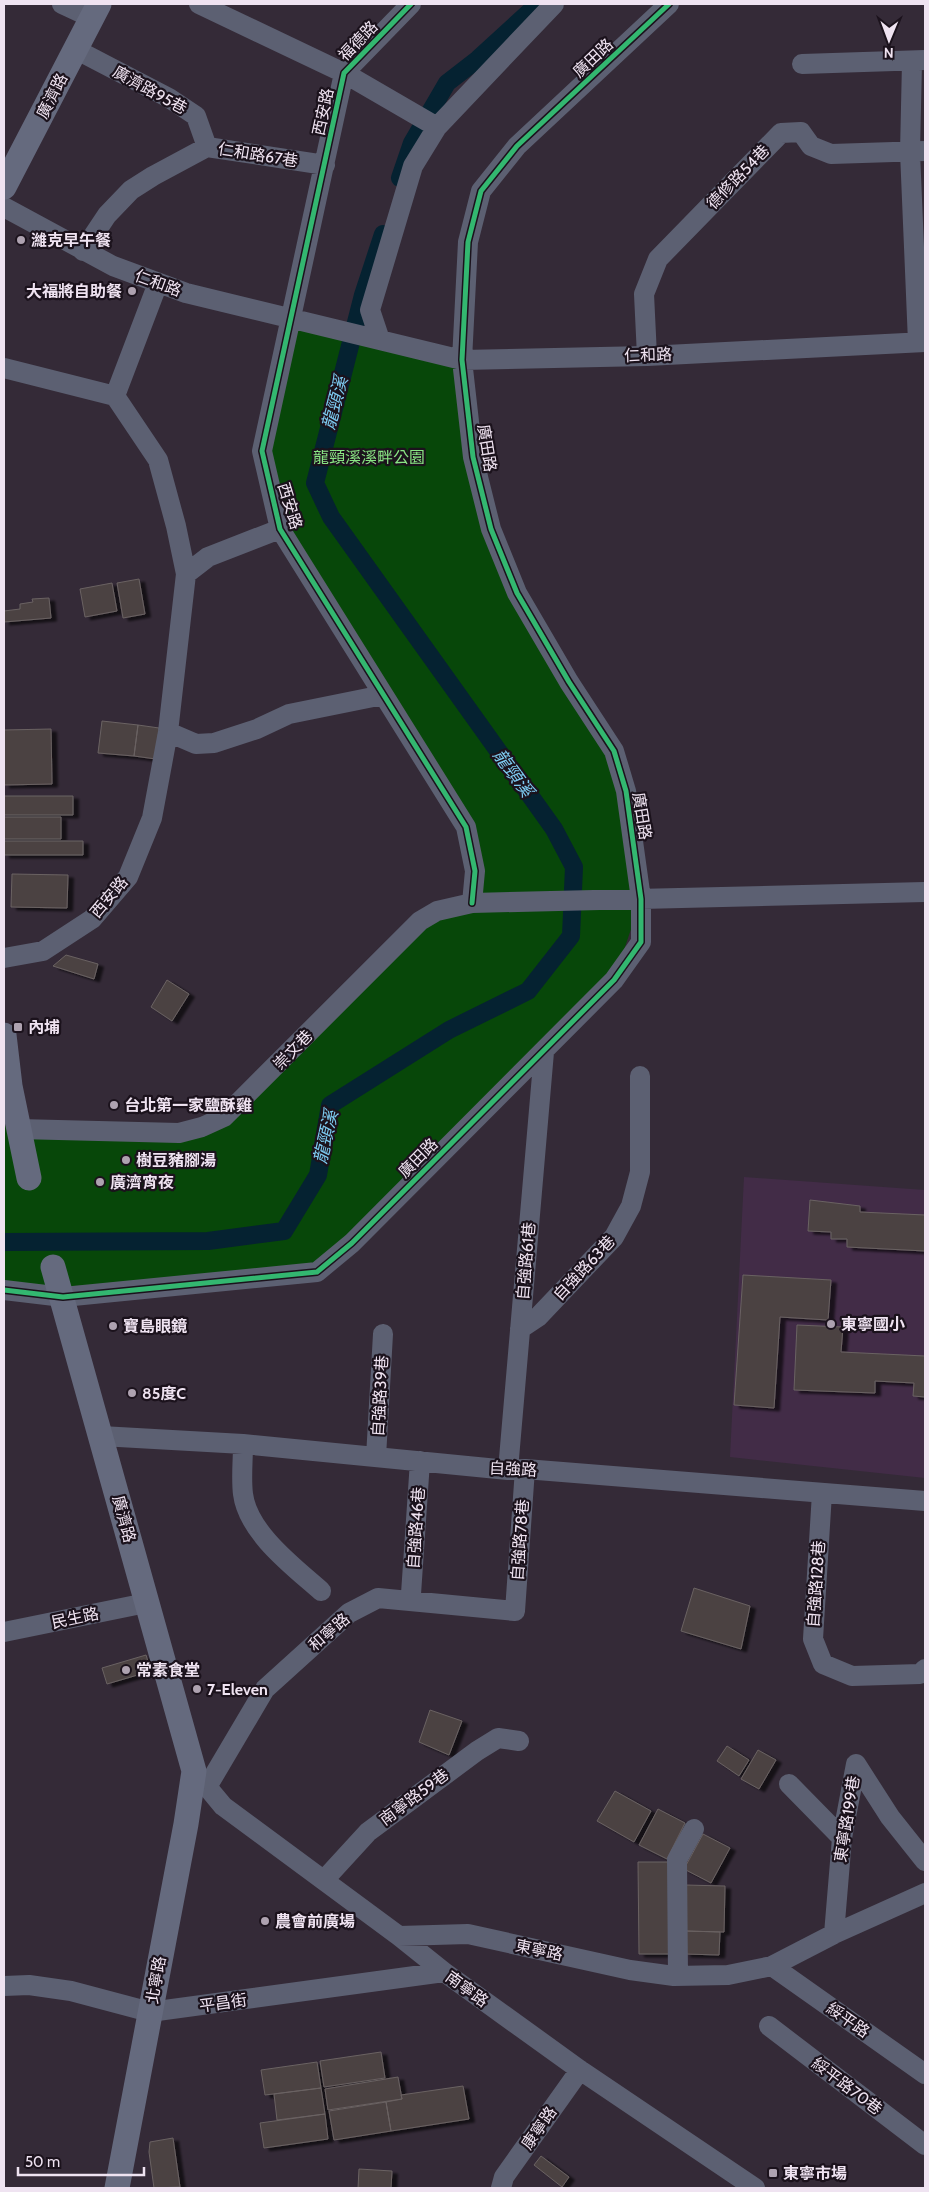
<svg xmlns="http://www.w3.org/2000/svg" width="929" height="2192" font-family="Cabin,'Noto Sans TC',sans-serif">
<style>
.built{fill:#422c47}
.green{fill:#074709}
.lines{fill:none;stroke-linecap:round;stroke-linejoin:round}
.canal{stroke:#052231;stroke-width:18}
.building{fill:#4b4243;stroke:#6a6262;filter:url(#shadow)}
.minor{stroke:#5c6072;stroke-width:20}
.major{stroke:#656a7e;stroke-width:25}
.cycleway-casing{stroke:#1b121c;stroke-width:8}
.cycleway{stroke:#33b770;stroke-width:5}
.poi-dot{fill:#aea2b0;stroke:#1b121c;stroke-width:2}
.labels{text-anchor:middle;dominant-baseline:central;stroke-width:4.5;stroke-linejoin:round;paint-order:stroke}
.street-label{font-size:16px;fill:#efe3f1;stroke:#1b121c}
.poi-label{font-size:16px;font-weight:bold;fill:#efe3f1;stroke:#1b121c;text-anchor:start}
.park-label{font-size:16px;fill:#8ae584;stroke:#1b121c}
.water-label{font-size:18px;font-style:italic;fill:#7dcbf1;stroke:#1b121c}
</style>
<defs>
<filter id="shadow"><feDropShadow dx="5.5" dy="3" stdDeviation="1" flood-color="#0009"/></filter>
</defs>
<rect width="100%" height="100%" fill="#342a37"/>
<!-- built -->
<path class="built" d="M744,1177l181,13v288l-195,-21z"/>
<!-- green -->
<path class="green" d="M292,318l170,42 29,169 123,222 27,148 -27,81 -297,292 -313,18v-164l10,-2 102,8 108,-15 196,-196 52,-19 -6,-75 -186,-298 -18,-78z"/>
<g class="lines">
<!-- canal -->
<path class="canal" d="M400,178l12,-35 35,-60 31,-24 60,-55
M4,1242l204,-1 76,-10 34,-56 12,-70 119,-75 79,-39 43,-55 3,-69 -20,-38 -223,-312 -16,-34 48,-188 20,-61"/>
</g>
<!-- building -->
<path class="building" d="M139,579l6,35 -22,4 -6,-35z
M112,583l5,28 -32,6 -5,-28z
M49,598l2,20 -47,4v-11l16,-2v-5l13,-2 -1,-3z
M102,721l36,4 -4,31 -36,-3z
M138,725l21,3 -3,31 -22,-3z
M51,729l1,55 -48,1v-55z
M4,796h69v19h-69z
M4,817h57v22h-57z
M4,841h79v14h-79z
M12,874l56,1 -1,33 -56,-1z
M66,955l32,9 -4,15 -41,-13z
M167,980l22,14 -17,27 -21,-14z
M810,1200l50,6v6l65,3v36l-78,-4v-8h-16v-7l-23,-1z
M743,1275l88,5 -3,40 -48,-3 -6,91 -40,-3z
M797,1325l46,2 -2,25 84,4v41l-12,-1 1,-13 -39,-2v12l-81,-3z
M694,1588l56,18 -9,43 -60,-18z
M146,1655l5,16 -44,13 -5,-16z
M430,1710l32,11 -13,34 -30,-13z
M727,1746l22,14 -10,16 -22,-15z
M758,1750l18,10 -17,29 -18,-10z
M615,1791l36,20 -17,31 -37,-21z
M658,1809l27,14 -18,36 -28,-14z
M703,1834l27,14 -19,35 -27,-14z
M638,1862h36v92h-35z
M685,1885l40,1 -1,46 -40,-1z
M686,1931l34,1 -1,23 -34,-1z
M381,2052l4,26 -61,9 -4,-26z
M317,2062l4,26 -56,7 -4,-25z
M398,2077l4,22 -74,11 -3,-21z
M463,2086l6,33 -78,12 -5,-29 16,-3 -1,-4z
M321,2088l4,26 -48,6 -3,-26z
M386,2102l5,29 -57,9 -5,-29z
M325,2114l3,25 -64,9 -4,-25z
M173,2138l7,49 -26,1 -5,-36 1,-10z
M541,2156l28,21 -7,10 -28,-22z
M359,2169l33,2 -1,17h-33z"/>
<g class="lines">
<!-- minor -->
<path class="minor" d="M62,4l30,14
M199,4l145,69 93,54
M411,4l-67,69 -82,378 18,78 186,298 9,44 -3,32
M75,49l94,49 27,18 11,31
M912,62l-2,90 8,190
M802,64l123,-4
M4,207l109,59 73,27 276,67 185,-4 278,-14
M83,251l24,-36 24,-25 22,-14 54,-29 118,18
M380,340l-10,-30 43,-144 24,-39 117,-123
M647,356l-3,-62 14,-35 123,-126 20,-1 10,14 20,8 94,-3
M4,368l111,28 43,64 18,66 10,48 -18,158 -16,86 -24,59 -36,42 -49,32 -39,7
M115,396l43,-113
M186,574l22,-17 72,-28
M168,732l28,12 18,-1 43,-14 32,-15 94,-19
M18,1129l161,4 23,-6 22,-10 196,-196 17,-10 35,-8 453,-11
M4,1290l59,7 254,-25 35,-29 262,-263 27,-38v-43l-15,-108 -12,-40 -45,-69 -52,-89 -26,-64 -18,-72 -11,-97 6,-118 13,-51 36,-45 152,-142
M520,1329l18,-12 76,-80 17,-31 9,-34v-96
M101,1436l142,8 265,26 17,-1 400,32
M243,1444c0,17 -2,34 0,50 5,39 51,73 78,97
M376,1457l7,-123
M508,1470l36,-418
M822,1493l-9,146 10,25 29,12 68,-2 5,-5
M411,1594l9,-133
M4,1632l142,-29
M194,1771l29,35 176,130 45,36 136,98 175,118
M789,1784l53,54
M207,1787l58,-98 84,-76 29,-15 137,13 10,-142
M324,1880l44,-48 109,-81 21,-13 21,3
M834,1934l8,-96 14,-74 34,53 35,44
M399,1936l69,-2 162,36 44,6 54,-1 44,-9 62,-32 91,-41
M772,1966l153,108
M678,1976l-1,-116 17,-31
M4,1986l25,-1 42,6 79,21 294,-40
M769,2026l156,119
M501,2188l3,-11 76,-107"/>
<!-- major -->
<path class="major" d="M4,187l95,-183
M4,1035l6,51 19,92
M53,1267l141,504 -8,53 -69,364"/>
<defs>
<path id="cycleway" d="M411,4l-67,69 -82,378 18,78 186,298 9,44 -3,32
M4,1290l59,7 254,-25 35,-29 262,-263 27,-38v-43l-15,-108 -12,-40 -45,-69 -52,-89 -26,-64 -18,-72 -11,-97 6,-118 13,-51 36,-45 152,-142"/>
</defs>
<!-- cycleway casing -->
<use href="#cycleway" class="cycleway-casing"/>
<!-- cycleway -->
<use href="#cycleway" class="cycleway"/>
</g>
<!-- markers -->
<g class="poi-dot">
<circle cx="21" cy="240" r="5"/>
<circle cx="132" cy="291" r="5"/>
<rect x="13" y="1022" width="10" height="10" rx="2.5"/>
<circle cx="114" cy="1105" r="5"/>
<circle cx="126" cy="1160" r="5"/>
<circle cx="100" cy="1182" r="5"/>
<circle cx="831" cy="1324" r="5"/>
<circle cx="113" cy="1326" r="5"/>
<circle cx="132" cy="1393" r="5"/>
<circle cx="126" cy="1670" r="5"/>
<circle cx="197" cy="1689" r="5"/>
<circle cx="265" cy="1921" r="5"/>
<rect x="768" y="2168" width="10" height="10" rx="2.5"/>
</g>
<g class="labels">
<!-- street labels -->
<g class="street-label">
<text transform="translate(358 41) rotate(-46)">福德路</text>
<text transform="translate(593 58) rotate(-43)">廣田路</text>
<text transform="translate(150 90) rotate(29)">廣濟路95巷</text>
<text transform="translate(52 96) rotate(-63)">廣濟路</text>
<text transform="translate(323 112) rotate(-78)">西安路</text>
<text transform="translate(258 155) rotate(9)">仁和路67巷</text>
<text transform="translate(738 177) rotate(-46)">德修路54巷</text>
<text transform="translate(158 283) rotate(20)">仁和路</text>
<text transform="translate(648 355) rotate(-2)">仁和路</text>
<text transform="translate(487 448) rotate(81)">廣田路</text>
<text transform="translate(290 506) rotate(73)">西安路</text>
<text transform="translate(642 816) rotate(81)">廣田路</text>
<text transform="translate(109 897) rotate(-50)">西安路</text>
<text transform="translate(293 1050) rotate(-46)">崇文巷</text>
<text transform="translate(418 1158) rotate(-45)">廣田路</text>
<text transform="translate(526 1261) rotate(-85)">自強路61巷</text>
<text transform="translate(584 1268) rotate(-47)">自強路63巷</text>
<text transform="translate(380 1396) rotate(-87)">自強路39巷</text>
<text transform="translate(513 1469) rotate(3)">自強路</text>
<text transform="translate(124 1519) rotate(75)">廣濟路</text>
<text transform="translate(416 1528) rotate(-86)">自強路46巷</text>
<text transform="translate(520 1540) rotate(-86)">自強路78巷</text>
<text transform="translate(816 1584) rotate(-86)">自強路128巷</text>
<text transform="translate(75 1618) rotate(-12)">民生路</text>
<text transform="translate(329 1632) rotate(-41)">和寧路</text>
<text transform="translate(414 1797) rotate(-37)">南寧路59巷</text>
<text transform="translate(847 1819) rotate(-81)">東寧路199巷</text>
<text transform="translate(539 1950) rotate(12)">東寧路</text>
<text transform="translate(156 1980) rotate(-80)">北寧路</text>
<text transform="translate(467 1989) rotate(36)">南寧路</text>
<text transform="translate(223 2003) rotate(-8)">平昌街</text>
<text transform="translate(848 2020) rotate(35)">綏平路</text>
<text transform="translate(847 2086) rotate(37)">綏平路70巷</text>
<text transform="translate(539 2128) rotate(-55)">康寧路</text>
</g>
<!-- poi labels -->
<g class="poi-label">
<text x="31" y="240">濰克早午餐</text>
<text x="122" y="291" text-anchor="end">大福將自助餐</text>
<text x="28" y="1027">內埔</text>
<text x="124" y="1105">台北第一家鹽酥雞</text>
<text x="136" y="1160">樹豆豬腳湯</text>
<text x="110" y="1182">廣濟宵夜</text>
<text x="841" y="1324">東寧國小</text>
<text x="123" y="1326">寶島眼鏡</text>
<text x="142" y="1393">85度C</text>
<text x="136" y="1670">常素食堂</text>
<text x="207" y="1689">7-Eleven</text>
<text x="275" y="1921">農會前廣場</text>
<text x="783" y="2173">東寧市場</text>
</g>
<!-- park labels -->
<g class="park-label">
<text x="369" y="457">龍頸溪溪畔公園</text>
</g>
<!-- water labels -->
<g class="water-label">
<text transform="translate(335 403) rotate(-75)">龍頸溪</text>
<text transform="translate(513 773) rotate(54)">龍頸溪</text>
<text transform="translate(326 1137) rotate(-77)">龍頸溪</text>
</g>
</g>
<!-- border -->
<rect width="929" height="2192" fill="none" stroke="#efe3f1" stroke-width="10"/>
<!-- north arrow -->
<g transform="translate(889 40) rotate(181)" stroke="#1b121c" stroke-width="4" paint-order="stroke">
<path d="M0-4L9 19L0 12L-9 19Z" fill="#efe3f1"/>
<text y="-8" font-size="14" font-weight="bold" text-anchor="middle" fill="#efe3f1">N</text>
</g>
<!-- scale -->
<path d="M18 2167v8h126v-8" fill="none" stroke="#efe3f1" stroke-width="2.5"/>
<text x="25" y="2167" font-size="15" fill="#efe3f1" stroke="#1b121c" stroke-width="4" paint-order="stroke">50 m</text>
</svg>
